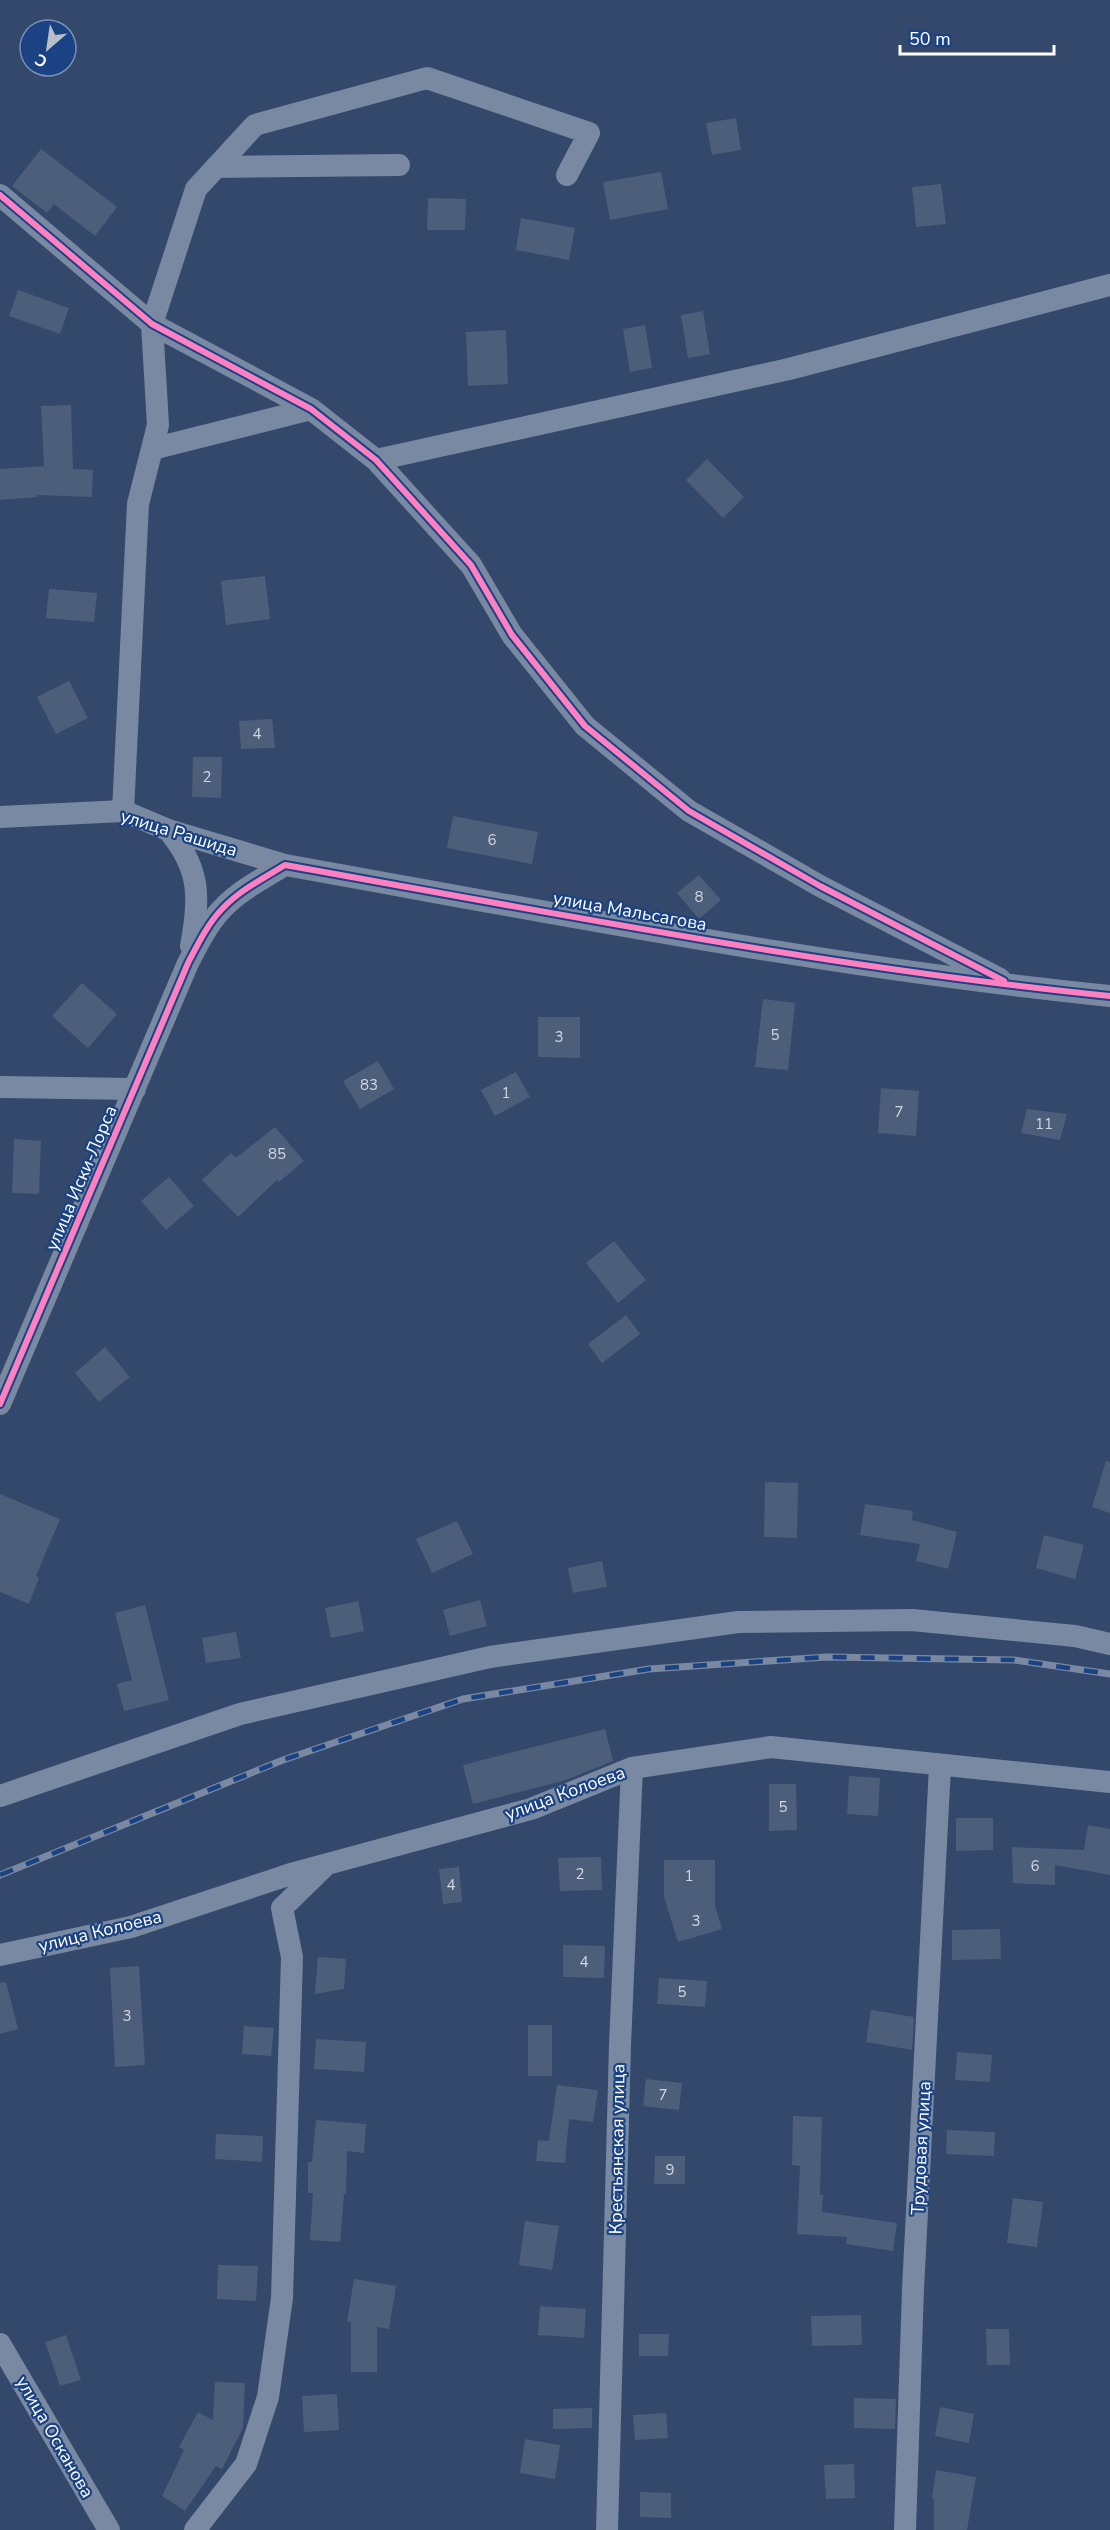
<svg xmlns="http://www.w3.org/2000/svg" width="1110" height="2530" font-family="'Nunito Sans',sans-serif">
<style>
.building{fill:#4d5e7a}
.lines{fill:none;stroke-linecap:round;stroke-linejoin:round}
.minor{stroke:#7989a1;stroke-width:22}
.rail-casing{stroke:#7a89a1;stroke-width:7}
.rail{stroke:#1b4283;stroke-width:4.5;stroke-dasharray:14;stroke-linecap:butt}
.cycleway-casing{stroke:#1b4283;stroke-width:10}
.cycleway{stroke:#ff80c0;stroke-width:6}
.labels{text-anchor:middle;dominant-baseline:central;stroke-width:4.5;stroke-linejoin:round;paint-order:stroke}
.number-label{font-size:15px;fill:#d2d7de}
.street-label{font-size:18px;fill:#fff;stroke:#1b4283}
</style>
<rect width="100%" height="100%" fill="#33486b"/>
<!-- building -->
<path class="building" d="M736,118l5,32 -29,5 -6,-32z
M41,149l76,58 -22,29 -41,-32 -7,9 -35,-27z
M661,172l7,37 -58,11 -7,-38z
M941,184l5,40 -30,3 -4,-40z
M428,198l38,1 -1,31h-38z
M521,218l54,10 -6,32 -53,-10z
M18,290l51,18 -9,26 -51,-18z
M703,311l7,43 -22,4 -7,-43z
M645,325l7,43 -22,4 -7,-43z
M506,330l2,54 -40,2 -2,-54z
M71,405l2,64 20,1 -1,27 -55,-2 1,2 -38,3v-31l44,-3 -3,-60z
M707,459l37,38 -21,21 -37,-38z
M265,576l5,43 -44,6 -5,-44z
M49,589l48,4 -3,29 -48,-4z
M69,681l19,37 -32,16 -19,-37z
M272,719l3,29 -34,1 -2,-28z
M193,757h29l-1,41 -29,-1z
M453,816l85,16 -6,32 -85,-16z
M699,875l22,25 -22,19 -22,-26z
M82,983l35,31 -29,34 -36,-32z
M763,999l32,4 -7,67 -33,-3z
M538,1017h42v41l-42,-1z
M378,1061l16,28 -34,20 -17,-28z
M516,1072l14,25 -35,19 -14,-26z
M881,1088l38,3 -3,45 -38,-3z
M1027,1109l40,5 -7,26 -39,-7z
M275,1127l29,34 -25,21 -2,-2 -39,37 -36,-37 29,-27 5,5z
M14,1139l27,2 -2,53 -27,-1z
M169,1177l25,29 -28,24 -25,-29z
M614,1241l32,39 -28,23 -32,-40z
M626,1315l14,19 -38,29 -14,-19z
M105,1347l25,30 -31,25 -24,-29z
M1106,1461l4,1v51l-18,-6z
M765,1482l33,1 -1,55 -33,-1z
M0,1494l60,25 -24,57 3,2 -10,26 -29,-12z
M865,1504l48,7 -1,9 45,12 -9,37 -32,-8 4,-17 -60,-9z
M457,1521l16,33 -41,19 -16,-34z
M1044,1535l40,10 -9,34 -39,-11z
M602,1561l5,26 -34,6 -5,-25z
M480,1600l7,26 -37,10 -7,-26z
M358,1601l6,30 -33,7 -6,-30z
M145,1605l24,95 -45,11 -7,-27 15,-4 -17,-67z
M236,1632l5,26 -35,5 -4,-25z
M605,1729l8,32 -47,19 -93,24 -10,-39z
M849,1776l31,2 -2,38 -31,-2z
M769,1784h27l1,46 -28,1z
M956,1818h37v32l-37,1z
M1088,1825l22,4v46l-55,-10v20l-42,-2 -1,-36 72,3z
M601,1857l1,33 -42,1 -2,-33z
M664,1860h51v46l7,23 -44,13 -14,-45z
M459,1867l3,35 -19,2 -4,-35z
M1000,1929l1,30 -49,1v-30z
M563,1945l42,1 -1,32 -41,-1z
M318,1957l28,2 -2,30 -29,5z
M139,1966l6,99 -30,2 -5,-99z
M659,1978l48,3 -2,26 -48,-3z
M6,1982l12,47 -18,5v-51z
M871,2010l43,7 -2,33 -46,-8z
M528,2025h24v51h-24z
M244,2026l30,2 -3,28 -29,-2z
M316,2039l50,3 -2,30 -50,-3z
M957,2052l35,3 -2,27 -35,-2z
M646,2079l36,4 -3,27 -36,-4z
M557,2085l41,5 -5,32 -24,-3 -4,44 -29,-2 2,-21 11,1z
M793,2116l29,1 -2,78h3l-1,17 75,11 -4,28 -47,-7 1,-7 -50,-3 3,-68 -8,-1z
M316,2120l50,4 -2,29 -17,-2 -1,43h-2l-4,48 -30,-2 3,-47h-5v-31h4z
M947,2130l48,2 -1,24 -48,-2z
M216,2134l47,2 -1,26 -47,-3z
M655,2156h30v28h-31z
M1013,2198l30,4 -6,45 -30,-4z
M525,2221l34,5 -7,44 -33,-5z
M218,2265l40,1 -2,35 -39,-2z
M354,2279l42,7 -7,43 -12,-2v45h-26v-50h-4z
M540,2306l46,3 -2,29 -46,-3z
M861,2315l1,30 -50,1 -1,-30z
M986,2329h23l1,36h-23z
M639,2334h30l-1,22h-29z
M66,2335l15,45 -21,6 -15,-44z
M215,2382l30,1 -2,45 -21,41 -6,-3 -31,45 -23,-15 22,-46 -5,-3 19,-35 15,8z
M337,2394l2,36 -35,2 -2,-36z
M854,2398l42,1 -1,30 -41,-1z
M940,2407l34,7 -5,29 -34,-7z
M592,2408v20l-39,1v-20z
M666,2413l2,25 -33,2 -2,-25z
M525,2439l35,6 -5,34 -35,-6z
M854,2464l1,34 -29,1 -2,-34z
M936,2470l40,7 -9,53h-33v-31l-2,-1z
M640,2492l31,1v25l-31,-1z"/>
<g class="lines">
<!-- minor -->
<path class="minor" d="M216,167l183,-2
M0,195l152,129 159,85 65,51 95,105 41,70 73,91 104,85 131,75 180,93
M152,449l159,-40
M376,460l413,-91 321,-84
M123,811l15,-307 20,-79 -6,-101 44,-135 59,-64 172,-47 162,55 -22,42
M0,817l123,-6 45,19 117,35
M168,830c33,39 32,69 23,116
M0,1087l135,2
M0,1404l188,-441c10,-19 20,-40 35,-55 17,-18 41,-30 62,-43 274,49 548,103 825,131
M0,1796l240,-82 250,-57 248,-35 174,-2 163,16 35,8
M0,1955l131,-28 163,-54 237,-64 101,-41 139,-21 339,35
M0,2344l109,186
M195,2530l51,-66 22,-67 14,-99 10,-341 -10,-49 44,-43
M607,2530l13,-485 12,-277
M905,2530l8,-241 27,-523"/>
<defs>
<path id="rail" d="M0,1875l283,-115 180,-61 186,-30 178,-12 187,3 96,14"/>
</defs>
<!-- rail casing -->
<use href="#rail" class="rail-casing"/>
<!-- rail -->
<use href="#rail" class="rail"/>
<defs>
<path id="cycleway" d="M0,195l152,129 159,85 65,51 95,105 41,70 73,91 104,85 131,75 184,95
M0,1404l188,-441c10,-19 20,-40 35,-55 17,-18 41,-30 62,-43 274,49 548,103 825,131"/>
</defs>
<!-- cycleway casing -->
<use href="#cycleway" class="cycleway-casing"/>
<!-- cycleway -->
<use href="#cycleway" class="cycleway"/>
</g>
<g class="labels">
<!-- number labels -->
<g class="number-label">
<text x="257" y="734">4</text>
<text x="207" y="777">2</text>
<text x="492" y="840">6</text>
<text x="699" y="897">8</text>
<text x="775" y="1035">5</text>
<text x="559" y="1037">3</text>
<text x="369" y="1085">83</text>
<text x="506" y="1093">1</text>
<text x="899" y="1112">7</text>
<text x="1044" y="1124">11</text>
<text x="277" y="1154">85</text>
<text x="783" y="1807">5</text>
<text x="1035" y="1866">6</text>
<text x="580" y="1874">2</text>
<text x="689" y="1876">1</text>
<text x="451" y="1885">4</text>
<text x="696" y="1921">3</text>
<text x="584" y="1962">4</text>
<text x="682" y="1992">5</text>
<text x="127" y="2016">3</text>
<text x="663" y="2095">7</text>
<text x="670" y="2170">9</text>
</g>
<!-- street labels -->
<g class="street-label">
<text transform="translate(179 833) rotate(17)">улица Рашида</text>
<text transform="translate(630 911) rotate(10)">улица Мальсагова</text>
<text transform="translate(81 1178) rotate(-67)">улица Иски-Лорса</text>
<text transform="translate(565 1793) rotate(-20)">улица Колоева</text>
<text transform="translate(100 1931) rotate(-14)">улица Колоева</text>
<text transform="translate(921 2148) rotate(-87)">Трудовая улица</text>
<text transform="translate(617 2149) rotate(-89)">Крестьянская улица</text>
<text transform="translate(55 2437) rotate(60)">улица Осканова</text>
</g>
</g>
<!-- north arrow -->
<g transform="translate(48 48) rotate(209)"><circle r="28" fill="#1b4283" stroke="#768eb5" stroke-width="1.5"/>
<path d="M0-4.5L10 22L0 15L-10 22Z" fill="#b8bfcb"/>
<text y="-9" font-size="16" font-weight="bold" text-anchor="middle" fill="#ffffff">С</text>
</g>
<!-- scale -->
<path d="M900 45v9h154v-9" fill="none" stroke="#ffffff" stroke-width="3"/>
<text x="909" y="45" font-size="18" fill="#ffffff" stroke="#1b4283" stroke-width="4.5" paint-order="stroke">50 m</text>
</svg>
